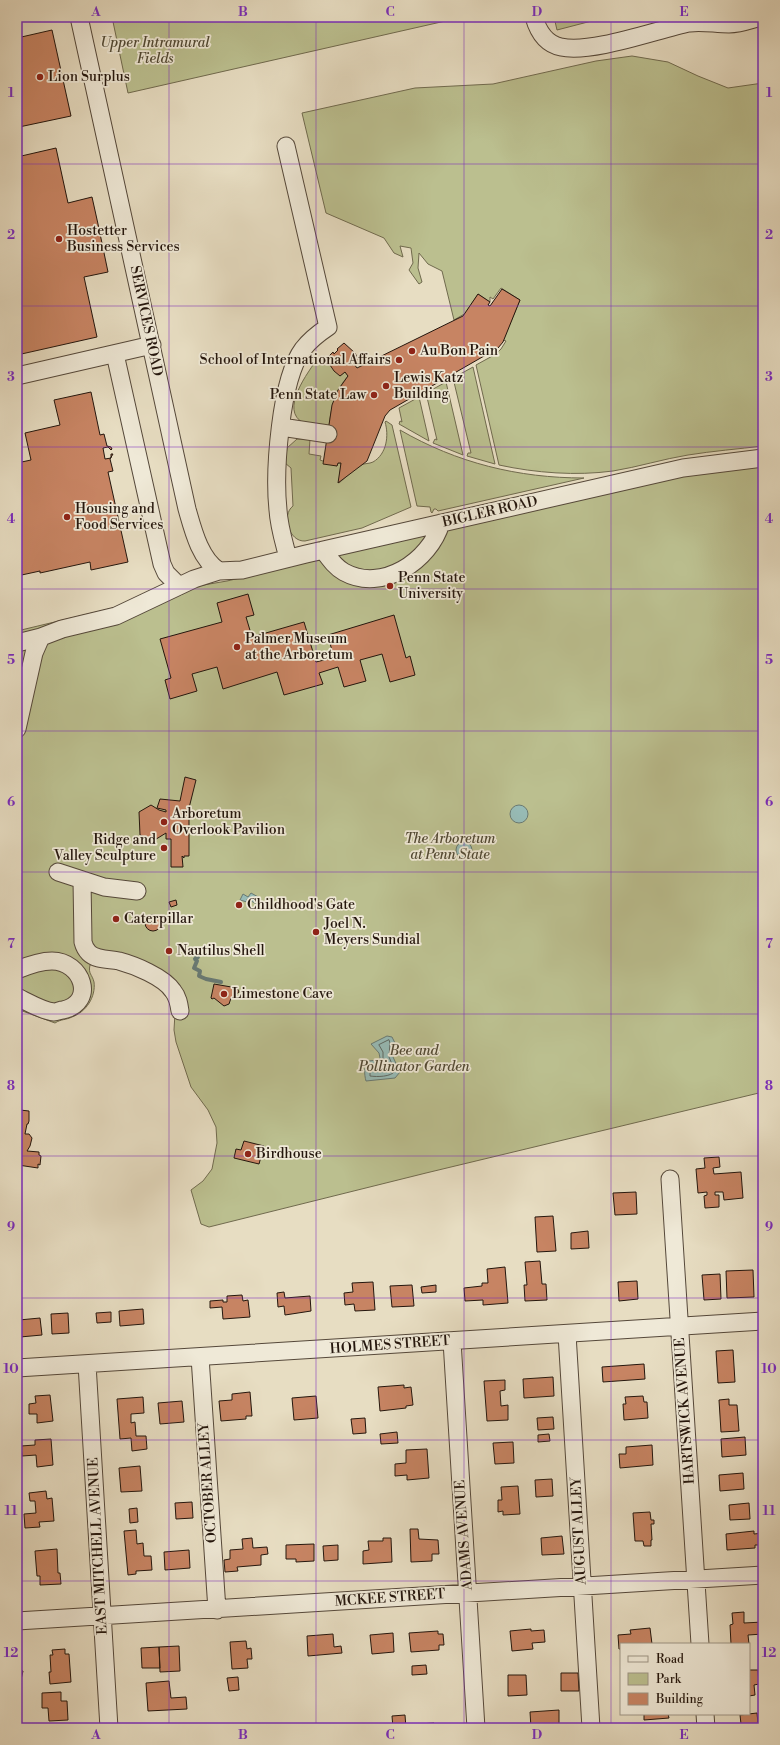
<svg xmlns="http://www.w3.org/2000/svg" width="780" height="1745" font-family="'Libre Bodoni',serif">
<style>
.green{fill:#bbbf8f;stroke:#706a4e}
.water{fill:#97bbb6;stroke:#697972}
.lines{fill:none;stroke-linecap:round;stroke-linejoin:round}
.shore{stroke:#5e6862;stroke-width:1}
.stream{stroke:#697972;stroke-width:4}
.building{fill:#c78463;stroke:#24160d}
.minor-casing{stroke:#55483a;stroke-width:19}
.minor{stroke:#efe9d7;stroke-width:17}
.grid{fill:none;stroke:#7b2cbf;stroke-width:1;stroke-opacity:0.55}
.poi-dot{fill:#8f2418;stroke:#efe9d7;stroke-width:1.5}
.labels{text-anchor:middle;dominant-baseline:central;stroke-width:3.5;stroke-linejoin:round;paint-order:stroke}
.park-label{font-size:14px;font-style:italic;fill:#514934;stroke:#efe9d7}
.poi-label{font-size:14px;fill:#24160d;stroke:#efe9d7;text-anchor:start}
.street-label{font-size:14px;fill:#24160d;stroke:#efe9d7}
.neatline{fill:none;stroke:#7b2cbf;stroke-width:1.5}
.grid-label{font-size:13px;text-anchor:middle;font-weight:bold;fill:#7b2cbf}
</style>
<rect width="100%" height="100%" fill="#e7ddc2"/>
<filter id="stains"><feTurbulence type="fractalNoise" baseFrequency=".005" numOctaves="4"/><feColorMatrix values="0 0 0 0 .2 0 0 0 0 .09 0 0 0 0 .02 0 0 0 .5 -.17"/></filter>
<radialGradient id="worn" r=".72"><stop offset=".6" stop-color="#630" stop-opacity="0"/><stop offset="1" stop-color="#630" stop-opacity=".3"/></radialGradient>
<!-- green -->
<path class="green" d="M112,17h351l-335,76z
M554,17h53l-50,13z
M632,56l36,6 30,14 30,12 35,-5v363c-25,3 -50,5 -75,9 -25,4 -50,12 -75,16 -37,5 -77,2 -114,-6l-23,-100 20,-11 5,-5 5,-8 -3,-1 17,-40 -19,-12 -8,11 -3,-2v5l-12,-8 -12,19 -12,7 -12,-49 -14,-7 -9,-11 -1,15 4,14 -3,2 -10,-14 4,-7 -2,-15 -11,-2 3,11 -9,-4 -10,-15 -58,-25 -24,-100 113,-25 78,-4 103,-23z
M318,358l7,4 3,-1 12,15 5,-4 3,4c-13,15 -17,31 -19,51 -8,-1 -18,-1 -25,-4 -26,-12 5,-52 14,-65z
M473,367l22,97 -28,-8 1,-3h3l-18,-75z
M446,382l17,73 -30,-12 2,-4 2,1 -11,-47z
M419,397l10,44 -30,-17 1,-3 2,1 -3,-14z
M386,421l6,4 19,82 -49,21 -57,13c-16,1 -24,-26 -12,-35l-2,-38 -6,-5 2,-15 10,-9h13l-1,15 12,2 -1,4 17,6 1,-3h3l-2,20c6,-5 15,-15 22,-18 4,-2 8,-1 12,-3 14,-8 16,-27 12,-40z
M400,430c57,33 118,48 184,48l-146,33 -2,-2h-2l-2,4 -1,-1 -1,-5 -13,-1z
M763,466v626l-337,81 -217,54 -8,-3 -10,-34 12,-9 9,-12 5,-26 -1,-16 -8,-17 -17,-23 -15,-45 -2,-12 1,-17 -5,-18 -33,-21 -38,-12 -9,3c-2,9 2,9 4,17 2,15 -8,30 -22,35 -6,3 -11,2 -17,6l-38,-14v-378l96,-23 73,-20 41,-7 429,-100 42,-7z"/>
<!-- water -->
<path class="water" d="M510 814a9 9 0 1 1 18 0a9 9 0 1 1-18 0Z
M456 850a8 8 0 1 1 16 0a8 8 0 1 1-16 0Z
M251,893l9,5 -3,6 -10,-5v3l-7,-2 3,-6 5,3z
M387,1036l5,1 3,6 -2,14 7,15 -5,6 -29,3c-2,-7 -2,-15 2,-20l10,-1 2,-2 -1,-5 -8,-9z"/>
<g class="lines">
<!-- shore -->
<path class="shore" d="M389,1040l1,3 -1,14 6,14c-4,6 -18,6 -25,5v-11l10,-2 3,-4v-7l-4,-7z"/>
<!-- stream -->
<path class="stream" d="M195,954l3,3 -3,2 2,2 -3,7 6,3 -1,5 7,3 15,3"/>
</g>
<!-- building -->
<path class="building" d="M52,30l19,86 -52,11 -2,-9v-80z
M56,148l12,55 24,-6 6,27 10,48 -24,5 13,60 -80,18v-198z
M502,289l18,11 -17,42 -5,6 -108,62 -5,6 -18,45 -29,22 3,-20h-3l-1,3 -14,-2 9,-59 6,-15 10,-14 -3,-4 -5,4 -6,-5 -8,-12 7,-7 1,2 4,-4 -1,-1 7,-6 11,10 4,8 -5,3 3,4 106,-52 15,-22 12,8 -2,3 2,1z
M91,392l9,43 4,-1 3,12 4,1 1,2 -1,1 -3,-3 -5,1 2,11 6,-1v-4h2l-3,5 3,12 -5,1 20,90 -37,8 -1,-8 -50,11v-2l-23,5v-113l14,-3 -6,-27 35,-8 -6,-25z
M248,594l6,21 -8,2 6,20 52,-15 12,40 20,-5 -1,-3 -2,1 -5,-20 66,-20 12,43 4,-2 5,19 -25,7 -8,-28 -22,6 6,21 -22,6 -6,-20 -19,6 4,11 -39,11 -7,-23 -54,17 -6,-22 -25,7 5,17 -27,8 -5,-19 6,-2 -11,-39 62,-17 -5,-19z
M185,777l11,3 -7,28v48h-5v2l-2,-2 1,11h-12v-28h-5v-6l-13,8 -13,-6 -1,-23 12,-7 8,5 7,2v-2l-9,-2 3,-9 20,2z
M176,900l1,5 -6,2 -2,-5z
M145 923a8 8 0 1 1 16 0a8 8 0 1 1-16 0Z
M214,984l23,4 2,4 -8,6 -2,6 -5,2 -10,-8 -2,1 -1,-1z
M17,1107h3v3l9,1v10l-1,3h-1l-2,10h4l3,4 -2,8 -3,5 12,1v3l2,1 -1,9 -2,-1v4l-20,-3 -1,2z
M244,1141l20,5 -5,18 -25,-6 2,-9 5,1z
M719,1157l1,10 -7,1 1,6 27,-2 2,26 -19,2 -1,-8h-8v3h4v12l-14,1 -1,-12 3,-1v-3l-9,1 -2,-24 9,-1 -1,-10z
M636,1192l1,22 -22,1 -2,-22z
M17,1205l4,3 -2,5 -2,-1z
M553,1216l3,35 -19,1 -2,-35z
M588,1231l1,17 -18,1v-16z
M540,1261l2,23h4l1,16 -22,1 -1,-16h3l-2,-23z
M505,1267l3,36 -25,2v-5l-18,1 -1,-13 18,-2v-3h6l-1,-14z
M753,1270l1,27 -27,1 -1,-27z
M720,1274l1,25 -17,1 -2,-25z
M637,1281l1,18 -19,2 -1,-19z
M373,1282l2,28 -20,1 -1,-7 -9,1 -1,-12 9,-1 -1,-9z
M412,1285l2,21 -22,1 -2,-21z
M436,1285v7l-14,1 -1,-6z
M284,1292l1,6 25,-2 1,15 -26,4 -1,-9 -6,1 -1,-14z
M242,1295l1,6 5,-1 2,17 -27,2 -1,-12 -12,1v-7l13,-1v2h4v-6z
M143,1309l1,15 -24,2 -1,-15z
M111,1312v10l-14,1 -1,-10z
M68,1313l1,20 -17,1 -1,-20z
M40,1318l2,17 -22,2 -1,-17z
M733,1350l2,32 -17,1 -2,-32z
M644,1364l1,15 -42,3 -1,-15z
M553,1377l1,19 -30,2 -1,-19z
M505,1380v10l-5,1 1,15 7,-1v15l-21,1 -3,-40z
M404,1385v3l7,-1 2,18 -7,1v2l-26,3 -2,-24z
M250,1392l2,24h-6v3l-25,2 -2,-20 13,-1v-6z
M50,1395l3,26 -16,2v-9h-8v-10l7,-1 -1,-7z
M316,1396l2,22 -24,2 -2,-22z
M643,1396l1,6h3l1,16 -24,2 -1,-16h3l-1,-7z
M143,1397l1,16 -13,1v9l4,-1 1,14h10l1,13 -15,2 -1,-13 -11,1 -3,-40z
M729,1399v6h8l2,26 -18,1 -2,-32z
M182,1401l2,21 -24,2 -2,-21z
M553,1417l1,12 -16,1 -1,-12z
M365,1418l1,15 -13,1 -2,-15z
M397,1432l1,11 -17,1 -1,-10z
M549,1434l1,7 -12,1v-7z
M745,1437l1,18 -24,2 -1,-18z
M51,1439l2,26 -16,2 -1,-12 -14,1 -1,-10 14,-1v-5z
M513,1442l1,21 -19,1 -2,-21z
M652,1445l1,20 -33,3 -1,-14h7v-7z
M427,1449l2,29 -22,2v-5l-12,1v-12l11,-1v-13z
M140,1466l2,25 -21,1 -2,-24z
M743,1473l1,16 -24,2 -1,-16z
M552,1479l1,17 -17,1 -1,-17z
M518,1486l2,28 -17,1v-4l-5,1v-12h4l-1,-13z
M46,1491l1,8 5,-1 2,23 -15,1 1,5 -15,1 -1,-14 12,-1 -1,-12h-5l-1,-8z
M192,1502l1,16 -17,1 -1,-16z
M749,1503l1,16 -20,1 -1,-15z
M137,1508l1,14 -8,1 -1,-14z
M650,1512l1,8h3v4h-3l1,16h-1v6h-7l-1,-5h-8l-2,-28z
M410,1529h8l1,10 19,1 1,14h-7v7l-21,1z
M136,1530l1,14 6,-1 1,13h7l1,14 -16,1v3l-8,1 -4,-44z
M754,1531v3l9,-1v12h-8v3l-28,2 -1,-16z
M562,1536l2,18 -22,1 -1,-17z
M252,1538l1,10 14,-1 1,7 -7,1v10l-24,2 1,4 -13,1 -1,-12 6,-1v-9l13,-1 -1,-10z
M383,1538h8l1,24 -29,2v-13l6,-1 -1,-9h15z
M314,1544v17l-18,1v-3h-10v-14z
M338,1545v15l-14,1 -1,-15z
M57,1549l1,24h2l1,11 -21,1v-9h-3l-2,-25z
M189,1550l1,18 -25,2 -1,-18z
M744,1612v11l19,-1v12l-15,1 1,9h-18l-1,-19 3,-1 -1,-11z
M650,1628l2,16h-31v5h-2l-1,-14 13,-1 -1,-4z
M531,1629v2l13,-1 1,12 -13,1 1,6 -21,2 -2,-20z
M438,1631v3h5l1,11h-5v5l-28,2 -2,-19z
M393,1633l1,19 -22,2 -2,-19z
M333,1634l1,13 7,-1 1,7 -34,3 -1,-20z
M246,1641l1,8 4,-1 1,11h-5l1,9 -16,1 -2,-27z
M179,1646l1,25 -20,1 -1,-25z
M159,1647l1,21h-18l-1,-20z
M65,1649v5h4l2,28 -21,2 -1,-12h2l-1,-17h3l-1,-5z
M426,1665l1,9 -15,1v-9z
M17,1670l6,1 -3,13h-3z
M749,1670h9l1,14 -5,1 1,10 -6,1z
M561,1673h17l1,18h-18z
M508,1675h18l1,20 -19,1z
M238,1677l1,13 -10,1 -2,-13z
M169,1681l2,17 15,-1 1,12 -39,2 -2,-28z
M61,1692v9h6l1,19 -19,1 -1,-13h-6v-15z
M559,1710v18h-28l-1,-16z
M757,1713l1,10 5,-1v6h-27l-1,-4h6l-1,-9z
M644,1714h24l1,4 -25,2z
M405,1715l1,13h-13l-1,-12z
M434,1723v5h-15v-4z"/>
<g class="lines">
<defs>
<path id="minor" d="M79,17l108,492c6,21 13,50 32,62
M534,17c4,14 12,27 27,30 30,7 95,-17 128,-24 13,-2 26,1 40,1 11,0 21,-4 32,-7
M286,146l42,181c-9,6 -18,13 -25,22 -23,31 -29,123 -25,161 1,17 6,32 10,48
M115,354l47,210 4,9 13,13
M17,376l135,-31
M281,427l47,7
M323,550c6,8 12,17 21,22 38,21 86,-11 97,-49
M17,643l24,-6
M17,729l17,-76 7,-16 21,-8 54,-13 78,-37 25,-8 23,-1 64,-16 377,-86 80,-10
M58,872l46,15 33,4
M82,880l1,62c1,4 3,8 6,11 7,7 20,6 30,8 15,4 45,16 54,30 5,6 6,13 7,20
M17,970c12,-5 23,-9 35,-9 30,0 45,41 11,49 -3,0 -6,2 -9,2 -12,-1 -26,-10 -37,-15
M670,1179l30,465
M567,1334l24,394
M452,1341l24,387
M200,1357l17,253
M87,1364l22,364
M17,1368l746,-47
M17,1621l746,-46
M705,1714l1,14"/>
</defs>
<!-- minor casing -->
<use href="#minor" class="minor-casing"/>
<!-- minor -->
<use href="#minor" class="minor"/>
</g>
<!-- grid -->
<path class="grid" d="M169,17v1711M316,17v1711M464,17v1711M611,17v1711M17,164h746M17,306h746M17,447h746M17,589h746M17,731h746M17,872h746M17,1014h746M17,1156h746M17,1298h746M17,1440h746M17,1581h746"/>
<!-- markers -->
<g class="poi-dot">
<circle cx="40" cy="77" r="4"/>
<circle cx="59" cy="239" r="4"/>
<circle cx="412" cy="351" r="4"/>
<circle cx="399" cy="360" r="4"/>
<circle cx="386" cy="386" r="4"/>
<circle cx="374" cy="395" r="4"/>
<circle cx="67" cy="517" r="4"/>
<circle cx="390" cy="586" r="4"/>
<circle cx="237" cy="647" r="4"/>
<circle cx="164" cy="822" r="4"/>
<circle cx="164" cy="848" r="4"/>
<circle cx="239" cy="905" r="4"/>
<circle cx="116" cy="919" r="4"/>
<circle cx="316" cy="932" r="4"/>
<circle cx="169" cy="951" r="4"/>
<circle cx="224" cy="994" r="4"/>
<circle cx="248" cy="1154" r="4"/>
</g>
<g class="labels">
<!-- park labels -->
<g class="park-label">
<text x="155" y="43">Upper Intramural<tspan x="155" dy="16">Fields</tspan></text>
<text x="450" y="839">The Arboretum<tspan x="450" dy="16">at Penn State</tspan></text>
<text x="414" y="1051">Bee and<tspan x="414" dy="16">Pollinator Garden</tspan></text>
</g>
<!-- poi labels -->
<g class="poi-label">
<text x="48" y="77">Lion Surplus</text>
<text x="67" y="231">Hostetter<tspan x="67" dy="16">Business Services</tspan></text>
<text x="420" y="351">Au Bon Pain</text>
<text x="391" y="360" text-anchor="end">School of International Affairs</text>
<text x="394" y="378">Lewis Katz<tspan x="394" dy="16">Building</tspan></text>
<text x="366" y="395" text-anchor="end">Penn State Law</text>
<text x="75" y="509">Housing and<tspan x="75" dy="16">Food Services</tspan></text>
<text x="398" y="578">Penn State<tspan x="398" dy="16">University</tspan></text>
<text x="245" y="639">Palmer Museum<tspan x="245" dy="16">at the Arboretum</tspan></text>
<text x="172" y="814">Arboretum<tspan x="172" dy="16">Overlook Pavilion</tspan></text>
<text x="156" y="840" text-anchor="end">Ridge and<tspan x="156" dy="16">Valley Sculpture</tspan></text>
<text x="247" y="905">Childhood's Gate</text>
<text x="124" y="919">Caterpillar</text>
<text x="324" y="924">Joel N.<tspan x="324" dy="16">Meyers Sundial</tspan></text>
<text x="177" y="951">Nautilus Shell</text>
<text x="232" y="994">Limestone Cave</text>
<text x="256" y="1154">Birdhouse</text>
</g>
<!-- street labels -->
<g class="street-label">
<text transform="translate(146 321) rotate(78)">SERVICES ROAD</text>
<text transform="translate(490 512) rotate(-13)">BIGLER ROAD</text>
<text transform="translate(390 1345) rotate(-4)">HOLMES STREET</text>
<text transform="translate(685 1411) rotate(-94)">HARTSWICK AVENUE</text>
<text transform="translate(208 1483) rotate(-94)">OCTOBER ALLEY</text>
<text transform="translate(579 1531) rotate(-93)">AUGUST ALLEY</text>
<text transform="translate(464 1535) rotate(-94)">ADAMS AVENUE</text>
<text transform="translate(98 1546) rotate(-93)">EAST MITCHELL AVENUE</text>
<text transform="translate(390 1598) rotate(-4)">MCKEE STREET</text>
</g>
</g>
<!-- margin -->
<rect width="780" height="1745" fill="none" stroke="#e7ddc2" stroke-width="44"/>
<!-- legend -->
<rect x="620" y="1643" width="130" height="72" fill="#efe9d7" stroke="#9e9586"/>
<rect x="628" y="1656" width="20" height="6" fill="#efe9d7" stroke="#9e9586"/>
<text x="656" y="1663" font-size="12" fill="#24160d">Road</text>
<rect x="628" y="1673" width="20" height="12" fill="#bbbf8f" stroke="#9e9586"/>
<text x="656" y="1683" font-size="12" fill="#24160d">Park</text>
<rect x="628" y="1693" width="20" height="12" fill="#c78463" stroke="#9e9586"/>
<text x="656" y="1703" font-size="12" fill="#24160d">Building</text>
<rect x="22" y="22" width="736" height="1701" class="neatline"/>
<g class="grid-label">
<text x="96" y="16">A</text>
<text x="243" y="16">B</text>
<text x="390" y="16">C</text>
<text x="537" y="16">D</text>
<text x="684" y="16">E</text>
<text x="11" y="97">1</text>
<text x="769" y="97">1</text>
<text x="11" y="239">2</text>
<text x="769" y="239">2</text>
<text x="11" y="381">3</text>
<text x="769" y="381">3</text>
<text x="11" y="523">4</text>
<text x="769" y="523">4</text>
<text x="11" y="664">5</text>
<text x="769" y="664">5</text>
<text x="11" y="806">6</text>
<text x="769" y="806">6</text>
<text x="11" y="948">7</text>
<text x="769" y="948">7</text>
<text x="11" y="1090">8</text>
<text x="769" y="1090">8</text>
<text x="11" y="1231">9</text>
<text x="769" y="1231">9</text>
<text x="11" y="1373">10</text>
<text x="769" y="1373">10</text>
<text x="11" y="1515">11</text>
<text x="769" y="1515">11</text>
<text x="11" y="1657">12</text>
<text x="769" y="1657">12</text>
<text x="96" y="1739">A</text>
<text x="243" y="1739">B</text>
<text x="390" y="1739">C</text>
<text x="537" y="1739">D</text>
<text x="684" y="1739">E</text>
</g>
<rect width="100%" height="100%" filter="url(#stains)"/>
<rect width="100%" height="100%" fill="url(#worn)"/>
</svg>
